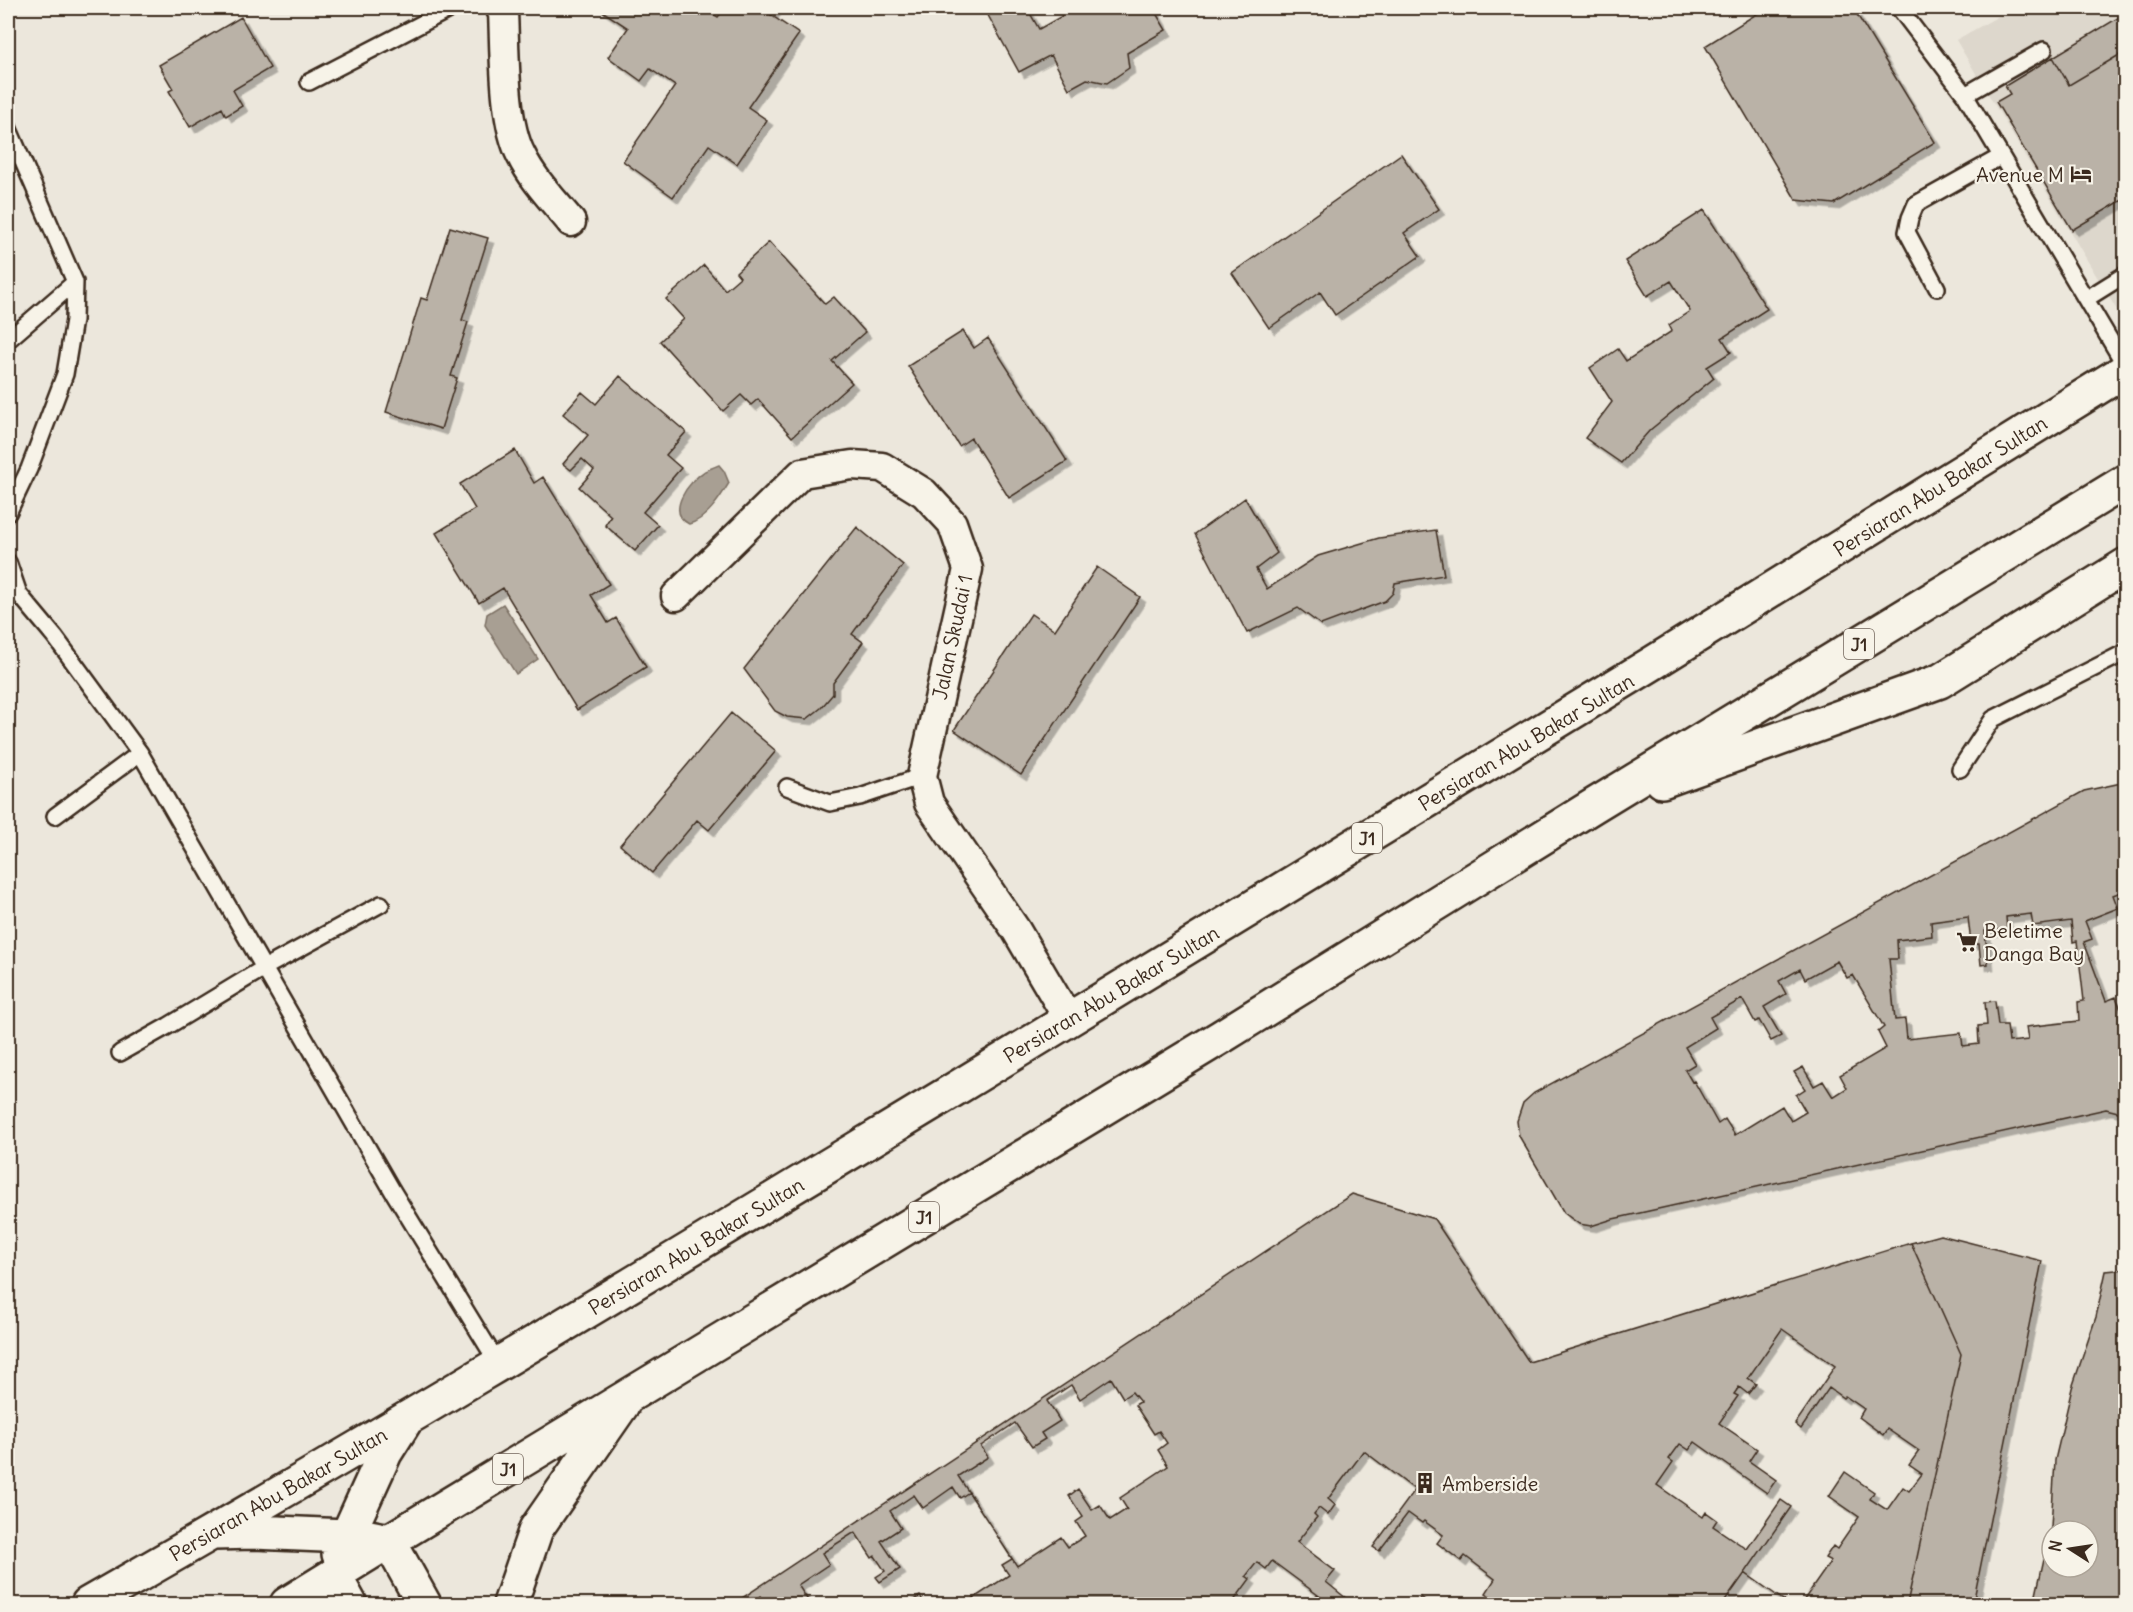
<svg xmlns="http://www.w3.org/2000/svg" width="2133" height="1612" font-family="Delius,sans-serif">
<style>
.built{fill:#ddd7cc}
.water{fill:#a89f93;stroke:#7c7064;stroke-width:1.5}
.building{fill:#bab2a7;stroke:#3b2a1e;stroke-width:1.5;fill-rule:evenodd;filter:url(#shadow)}
.lines{fill:none;stroke-linecap:round;stroke-linejoin:round}
.lane-casing{stroke:#3b2a1e;stroke-width:20}
.street-casing{stroke:#3b2a1e;stroke-width:33}
.secondary-casing{stroke:#3b2a1e;stroke-width:38}
.highway-casing{stroke:#3b2a1e;stroke-width:38}
.lane{stroke:#f7f3e8;stroke-width:15}
.street{stroke:#f7f3e8;stroke-width:28}
.secondary{stroke:#f7f3e8;stroke-width:33}
.highway{stroke:#f7f3e8;stroke-width:33}
.labels{text-anchor:middle;dominant-baseline:central;stroke-width:4.5;stroke-linejoin:round;paint-order:stroke}
.shield{fill:#f7f3e8;stroke:#73665b;stroke-width:1.5}
.shield-label{font-size:18px;font-weight:bold;fill:#3b2a1e}
.poi-label{font-size:20px;fill:#3b2a1e;stroke:#f7f3e8;text-anchor:start}
.street-label{font-size:20px;fill:#3b2a1e;stroke:#f7f3e8}
</style>
<defs>
<filter id="shadow"><feDropShadow dx="5.5" dy="5.5" stdDeviation="0" flood-color="#0004"/></filter>
</defs>
<rect width="100%" height="100%" fill="#ece7dc"/>
<filter id="ink" filterUnits="userSpaceOnUse"><feTurbulence type="fractalNoise" baseFrequency=".0167" numOctaves="2"/><feDisplacementMap in="SourceGraphic" scale="12" xChannelSelector="R" yChannelSelector="G"/><feConvolveMatrix kernelMatrix="1 2 1 2 8 2 1 2 1" color-interpolation-filters="sRGB"/></filter>
<g filter="url(#ink)">
<!-- built -->
<path class="built" d="M2013,8h112l1,299 -8,5 -162,-272z"/>
<!-- water -->
<path class="water" d="M719,465l5,6 5,12c-9,15 -23,37 -40,41 -24,-12 0,-43 16,-53 4,-2 9,-4 14,-6z
M503,604l35,55 -22,15 -31,-49 2,-11z"/>
<!-- building -->
<path class="building" d="M600,8h104l14,9 7,-9h51l-5,7 28,19 -51,73 19,13 -30,44 -28,-19 -36,52 -50,-36 52,-75 -25,-17 -9,12 -33,-24 20,-29 -29,-19z
M984,8h43l12,21 23,-13 -5,-8h96l13,22 -39,23 2,15 -22,15 -20,-4 -18,10 -18,-34 -32,17z
M1766,8h87l82,134 -101,62 -38,-4 -91,-154z
M2126,13v38l-57,34 -16,-28z
M241,17l29,51 -37,22 9,16 -16,10 -4,-8 -32,19 -21,-36 4,-2 -14,-24z
M2126,51v147l-54,32 -76,-128 14,-8 -5,-8 48,-29 16,28z
M1401,154l38,55 -35,24 16,23 -85,59 -15,-23 -51,36 -37,-55z
M1704,210l63,99 -45,29 9,14 -24,15 7,11 -64,52 -29,33 -36,-25 27,-36 -22,-34 28,-19 8,12 46,-30 -3,-6 21,-14 -19,-30 -24,15 -22,-35z
M450,227l38,11 -26,82 6,2 -17,54 6,2 -16,51 -55,-17 35,-114 6,2z
M769,242l56,62 9,-7 31,35 -33,29 20,22 -60,54 -34,-38 -7,6 -10,-10 -18,16 -63,-70 24,-22 -18,-20 38,-34 21,25 15,-13 -4,-5z
M963,331l11,17 14,-10 79,123 -58,37 -38,-60 -12,8 -51,-80z
M620,376l66,56 -20,23 15,13 -38,44 15,13 -23,26 -30,-26 6,-9 -32,-29 15,-17 -12,-11 -11,11 -8,-6 25,-29 -25,-21 19,-22 14,12z
M515,450l19,33 9,-6 66,107 -18,11 17,28 8,-5 30,49 -69,43 -74,-122 -24,15 -43,-70 39,-24 -15,-25z
M1245,498l32,55 -21,16 11,20 51,-33 61,-18 57,-8 8,45 -49,8 -2,10 -8,8 -64,24 -23,-17 -51,25 -52,-99z
M857,527l46,38 -51,69 11,8 -30,41v11l-12,14 -14,11 -20,-2 -12,-6 -31,-42z
M1097,567l43,30 -119,178 -67,-45 77,-116 24,16z
M731,713l45,38 -67,79 -12,-10 -45,53 -32,-28z
M2126,782v332l-20,-5 -493,110 -22,7 -12,-2 -15,-11 -45,-77 -2,-15 6,-18 11,-10 550,-302z
M2126,890v124l-3,1 -7,-18 -10,4 -22,-59 8,-3 -7,-18 33,-13 -5,-13z
M2031,914l2,12 38,-5 2,21 4,-1 7,60 -6,1 1,19 -53,6 2,13 -19,2 -2,-17h-9l-3,-24 -10,1 2,23 -9,1 1,18 -16,2 -2,-13 -54,6 -2,-20 -10,1 -6,-61h9l-1,-19 35,-4 -1,-14 37,-5 3,27h8l2,21 7,-1 -3,-33 22,-2 -1,-12z
M1837,961l10,17 6,-3 31,52 -6,5 8,16 -46,27 7,13 -14,9 -10,-16 -9,5 -11,-19 -9,5 11,17 -9,6 10,17 -15,9 -9,-15 -47,29 -10,-16 -7,5 -24,-43 -2,1 -7,-12 10,-6 -10,-17 31,-19 -6,-11 32,-18 13,23 4,-2 12,21 10,-5 -17,-29 22,-13 -7,-13 21,-12 5,10z
M1352,1194l82,25 95,143 382,-119 50,111 -54,250h-1174z
M1940,1235l102,26 -69,343h-66l54,-250 -50,-111z
M2126,1269v335h-92l17,-77 4,-67 17,-72 24,-71 10,-46zM2052,1531h36v36h-36z
M1782,1329l53,37 -40,58 6,5 28,-41 14,10 2,-2 19,13 -5,8 24,18 4,-6 32,22 -10,14 13,9 -13,17 -6,-4 -16,23 -17,-11 4,-7 -29,-20 -16,24 30,21 -22,32 -4,-3 -8,12 6,3 -30,43h-12l-44,-31 46,-66 -10,-7 -34,49 -34,-23 4,-6 -11,-8 -3,5 -46,-32 16,-23 -4,-3 11,-15 9,6 6,-8 72,51 9,-13 -27,-19 8,-12 -38,-26 19,-27 -4,-2 5,-7 9,7 8,-10 -8,-6z
M1111,1378l12,20 9,-6 8,10 -5,3 19,29 5,-3 8,12 -9,7 10,16 -48,32 7,11 -17,11 -10,-15 -8,5 -14,-21 -9,7 14,21 -7,5 9,14 -17,11 -7,-10 -44,29 -59,-90 30,-19 -7,-11 34,-23 17,24 13,-8 -4,-6 19,-12 -13,-20 24,-16 9,14z
M1364,1451l51,39 -42,57 6,4 29,-38 14,10 2,-2 19,14 -6,8 24,18 4,-5 30,23 -9,14 12,9 -2,2h-66l-9,-7 -6,7h-64l1,-1 -26,-21 9,-11 -38,-29 20,-25 -3,-3 5,-6 9,7 7,-10 -7,-6z
M953,1487l7,11 9,-6 43,67 -10,6 7,10 -44,29h-40l-5,-8 -13,8h-103l5,-2 -11,-17 31,-21 -7,-11 33,-21 17,26 3,-2 10,15 -9,6 4,5 20,-13 -19,-28 20,-13 -11,-17 24,-16 9,13z
M1272,1561l58,43h-93l-4,-2 17,-23 -4,-3 11,-14 9,7z
M1745,1573l44,31h-66z
M761,1596l5,8h-16z
M792,1598l4,6h-15z"/>
<g class="lines">
<defs>
<path id="lane" d="M1899,8l66,87 161,272
M309,82l143,-74
M1965,95l79,-45
M8,127l67,155 -1,38 -9,54 -36,95 -21,44
M1937,288l-30,-56 3,-14 6,-14 84,-47
M2086,299l40,-25
M8,340l67,-58
M8,562l11,32 36,43 85,116 252,437 107,175
M1960,769l33,-50 133,-67
M787,787l43,16 30,-6 62,-21
M55,816l85,-63
M120,1053l48,-27 96,-58 117,-64"/>
<path id="street" d="M500,8l3,4c2,40 0,108 18,143 12,25 33,46 50,67
M676,596l126,-123 50,-8 30,2 42,26 28,30 16,46 -46,207 7,27 87,127 53,90"/>
<path id="secondary" d="M389,1541l35,63
M334,1575l16,29"/>
<path id="highway" d="M1662,781l278,-100 186,-116
M214,1533l40,-1 115,5 20,4
M339,1554l46,-101 19,-30
M88,1604c288,-164 571,-336 854,-507 396,-240 791,-482 1184,-727
M287,1604l102,-63 832,-504 372,-231 533,-325
M510,1604l26,-75 86,-124"/>
</defs>
<!-- lane casing -->
<use href="#lane" class="lane-casing"/>
<!-- street casing -->
<use href="#street" class="street-casing"/>
<!-- secondary casing -->
<use href="#secondary" class="secondary-casing"/>
<!-- highway casing -->
<use href="#highway" class="highway-casing"/>
<!-- lane -->
<use href="#lane" class="lane"/>
<!-- street -->
<use href="#street" class="street"/>
<!-- secondary -->
<use href="#secondary" class="secondary"/>
<!-- highway -->
<use href="#highway" class="highway"/>
</g>
</g>
<!-- icons -->
<defs>
<symbol id="hotel-bare" viewBox="-9 -9 18 18"><path d="M-6-4.5h1.5V1H6V5H4.5V3h-9V5H-6ZM-4 0a1.8 1.8 0 1 1 3.6 0ZM.5 0V-2.5h3Q6-2.5 6 0Z" fill="#3b2a1e" stroke="#f7f3e8" stroke-width="2.5" paint-order="stroke"/></symbol>
<symbol id="supermarket-bare" viewBox="-9 -9 18 18"><path d="M-6-5.5h2.5l.6 2H6L4.5 2H-2.5L-4.4-4H-6ZM-1.5 3.2a1.3 1.3 0 1 0 .1 0ZM3 3.2a1.3 1.3 0 1 0 .1 0Z" fill="#3b2a1e" stroke="#f7f3e8" stroke-width="2.5" paint-order="stroke"/></symbol>
<symbol id="building-bare" viewBox="-9 -9 18 18"><path d="M-4-6H4V6H1V3H-1V6H-4ZM-2.5-4.3h1.7v1.8h-1.7ZM.8-4.3h1.7v1.8H.8ZM-2.5-1h1.7V.8h-1.7ZM.8-1h1.7V.8H.8Z" fill="#3b2a1e" stroke="#f7f3e8" stroke-width="2.5" paint-order="stroke"/></symbol>
</defs>
<g fill-rule="evenodd">
<use href="#hotel-bare" x="2066" y="159" width="30" height="30"/>
<use href="#supermarket-bare" x="1952" y="927" width="30" height="30"/>
<use href="#building-bare" x="1410" y="1468" width="30" height="30"/>
</g>
<g class="labels">
<!-- shield labels -->
<g class="shield">
<rect x="1844" y="629" width="30" height="30" rx="4.5"/>
<rect x="1352" y="823" width="30" height="30" rx="4.5"/>
<rect x="909" y="1202" width="30" height="30" rx="4.5"/>
<rect x="493" y="1454" width="30" height="30" rx="4.5"/>
</g>
<g class="shield-label">
<text x="1859" y="644">J1</text>
<text x="1367" y="838">J1</text>
<text x="924" y="1217">J1</text>
<text x="508" y="1469">J1</text>
</g>
<!-- poi labels -->
<g class="poi-label">
<text x="2064" y="174" text-anchor="end">Avenue M</text>
<text x="1984" y="930">Beletime<tspan x="1984" dy="23">Danga Bay</tspan></text>
<text x="1442" y="1483">Amberside</text>
</g>
<!-- street labels -->
<g class="street-label">
<text transform="translate(1940 486) rotate(-32)">Persiaran Abu Bakar Sultan</text>
<text transform="translate(952 637) rotate(-78)">Jalan Skudai 1</text>
<text transform="translate(1526 742) rotate(-31)">Persiaran Abu Bakar Sultan</text>
<text transform="translate(1111 994) rotate(-31)">Persiaran Abu Bakar Sultan</text>
<text transform="translate(696 1246) rotate(-31)">Persiaran Abu Bakar Sultan</text>
<text transform="translate(278 1494) rotate(-30)">Persiaran Abu Bakar Sultan</text>
</g>
</g>
<!-- margin -->
<rect width="2133" height="1612" fill="none" stroke="#f7f3e8" stroke-width="30"/>
<rect x="15" y="15" width="2103" height="1582" fill="none" stroke="#3b2a1e" stroke-width="2" filter="url(#ink)"/>
<!-- north arrow -->
<g transform="translate(2070 1549) rotate(282)"><circle r="28" fill="#f7f3e8" stroke="#aca397" stroke-width="1.5"/>
<path d="M0-4.5L10 22L0 15L-10 22Z" fill="#3b2a1e"/>
<text y="-9" font-size="16" font-weight="bold" text-anchor="middle" fill="#3b2a1e">N</text>
</g>
</svg>
